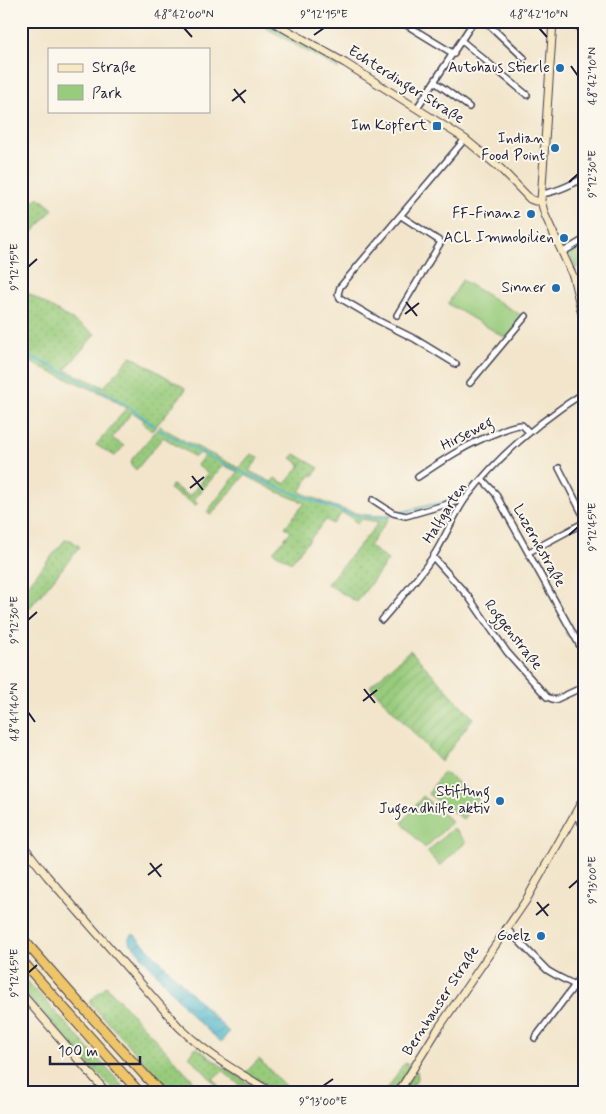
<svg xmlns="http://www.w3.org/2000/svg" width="606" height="1114" font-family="Mynerve,sans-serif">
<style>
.grass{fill:url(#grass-dots);stroke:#5d765c}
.park{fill:#98cb7c;stroke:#5d765c}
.garden{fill:url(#garden-furrows);stroke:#5d765c}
.water{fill:url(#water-waves);stroke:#376b82}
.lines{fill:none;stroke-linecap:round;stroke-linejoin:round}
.stream{stroke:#4cb4ca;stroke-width:2}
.street-casing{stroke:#413f51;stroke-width:8}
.secondary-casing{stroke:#413f51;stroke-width:9}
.highway-casing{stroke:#413f51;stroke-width:11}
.street{stroke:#fff;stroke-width:5}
.secondary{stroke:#f8e8c3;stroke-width:7}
.highway{stroke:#eec569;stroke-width:9}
.ticks{fill:none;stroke:#22223b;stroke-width:2}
.poi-dot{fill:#1f6fb2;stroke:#fbf7ec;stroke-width:2}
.labels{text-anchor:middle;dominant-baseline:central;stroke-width:4;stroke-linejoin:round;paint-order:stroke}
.poi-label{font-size:15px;fill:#22223b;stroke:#fbf7ec;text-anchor:end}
.street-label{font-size:15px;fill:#22223b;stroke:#fbf7ec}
.neatline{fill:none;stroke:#22223b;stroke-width:2}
.ticks-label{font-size:12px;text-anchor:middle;fill:#22223b}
</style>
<defs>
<pattern id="grass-dots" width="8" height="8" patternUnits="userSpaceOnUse" patternTransform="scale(1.25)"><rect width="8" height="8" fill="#98cb7c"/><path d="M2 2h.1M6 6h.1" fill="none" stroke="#83ae6c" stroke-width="1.8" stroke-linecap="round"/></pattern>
<pattern id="garden-furrows" width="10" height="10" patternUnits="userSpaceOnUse" patternTransform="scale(1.25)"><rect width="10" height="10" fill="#98cb7c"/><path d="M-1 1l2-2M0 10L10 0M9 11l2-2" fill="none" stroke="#83ae6c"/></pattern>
<pattern id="water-waves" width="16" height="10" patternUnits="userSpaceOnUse" patternTransform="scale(1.25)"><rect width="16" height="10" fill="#4cb4ca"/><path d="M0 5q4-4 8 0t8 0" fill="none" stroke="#3f92a5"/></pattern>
</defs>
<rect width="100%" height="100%" fill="#fbf7ec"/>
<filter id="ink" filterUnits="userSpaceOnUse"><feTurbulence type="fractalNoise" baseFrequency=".02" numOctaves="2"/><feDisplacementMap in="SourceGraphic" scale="10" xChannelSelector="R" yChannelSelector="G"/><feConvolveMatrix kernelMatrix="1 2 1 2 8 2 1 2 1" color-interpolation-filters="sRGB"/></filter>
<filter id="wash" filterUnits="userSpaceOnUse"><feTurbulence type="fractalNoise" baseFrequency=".0096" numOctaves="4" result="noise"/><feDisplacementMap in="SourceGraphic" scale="20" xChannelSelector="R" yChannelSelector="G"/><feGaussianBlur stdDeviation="1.12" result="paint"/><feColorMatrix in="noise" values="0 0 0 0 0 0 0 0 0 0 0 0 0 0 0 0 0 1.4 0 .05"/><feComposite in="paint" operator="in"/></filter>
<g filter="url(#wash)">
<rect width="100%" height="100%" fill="#f2e5cb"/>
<!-- grass -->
<path class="grass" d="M254,21h13l72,42 1,2 -2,4z
M38,197l15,12 -32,37v-30z
M21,289l74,45 -30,36 39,17 27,-31 54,32 -1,4 -32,39 -9,-8 1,-3 -12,-8 -20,26 12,8 -9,10 -19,-11 31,-37 -21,-13 -62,-26 -23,-12z
M160,426l21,13 58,29 12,-14 8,4 -10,13 22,11 4,-4 10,6 16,-19 -10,-7 4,-4 24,14 -6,8 -3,-1 -10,17c29,12 61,29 92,22l-23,32 19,14 -31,42 -30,-18 52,-62 -17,-3 -5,4 -8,-7 -7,-3 -9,11 -7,-4 -35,42 -18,-10 18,-21 -6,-4 20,-24 -27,-11 -33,-17 -34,40 -4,-3 31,-40 -15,-7 -29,35 4,3 -2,2 -27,-16 3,-4 17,11 19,-22 -11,-9 8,-10 -6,-2 -4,4 -32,-20 -27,33 -5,-5 1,-6z
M65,540h6l9,7 -57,69 -2,-2v-21z
M21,974l108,119h-12l-21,-21 -75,-83z
M106,986l99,107h-32l-84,-91z
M196,1047l24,18 44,28h-15l-26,-22 -10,7 12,14 -1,1 -35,-37z
M259,1059l25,26 10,8h-12l-37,-20z
M406,1063l3,2v5l-18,23h-6l17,-27z
M417,1071l1,7 -10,15h-6l13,-21z"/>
<!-- park -->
<path class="park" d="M462,280l62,37 -18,21 -58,-34z
M443,772l36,26 -16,21 -35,-25z
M423,796l29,26 -27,26 -23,-25z
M453,828l13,14 -26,24 -13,-14z"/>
<!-- garden -->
<path class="garden" d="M585,243v21l-10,4 -5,-14 3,-4z
M410,650l63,68 -32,44 -71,-76z"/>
<!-- water -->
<path class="water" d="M132,934l3,1 94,97 -8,10 -27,-24 -65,-77v-4z"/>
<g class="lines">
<!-- stream -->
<path class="stream" d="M263,21l76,44
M21,349l8,7 72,34 30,18 23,18
M158,429c49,29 101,52 154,71 25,9 51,22 78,16
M403,512l52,-13"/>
</g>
</g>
<g filter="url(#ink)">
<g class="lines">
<defs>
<path id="street" d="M400,21l54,33
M485,21l39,37
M576,21l9,17
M462,41l65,54
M435,82l34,25
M417,108l57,-87
M541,194c16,-2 30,-9 44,-17
M563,252l22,-13
M397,315l44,-73 -40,-26
M456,364l-41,-25 -36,-18 -39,-23 -2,-4 2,-7 125,-148
M470,383l56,-67
M559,468l26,51
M418,477c25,-17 49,-33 78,-44 9,-4 16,-8 26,-8l7,7
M482,479l13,14 90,162
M373,500l20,13 13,3 59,-17
M529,552l56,-30
M433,557l35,39 39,56 40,45 8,3 30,-14
M382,620c17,-20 35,-40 50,-62 13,-19 21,-42 34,-60 32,-42 75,-78 119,-106
M575,814l10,14
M506,928l41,42c12,8 26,13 38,21
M535,1038l37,-49 13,-21"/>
<path id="secondary" d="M271,21l74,42 120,76 36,30 29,30 5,2h6
M553,21l-12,180 4,14 28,61 12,50
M21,843l26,33 132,151c30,29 58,45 94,66
M21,993l86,100
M398,1093l40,-64 87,-127 60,-106"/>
<path id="highway" d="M21,937l58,66 82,90
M21,960l119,133"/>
</defs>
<!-- street casing -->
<use href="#street" class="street-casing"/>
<!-- secondary casing -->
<use href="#secondary" class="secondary-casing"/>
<!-- highway casing -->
<use href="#highway" class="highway-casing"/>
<!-- street -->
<use href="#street" class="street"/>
<!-- secondary -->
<use href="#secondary" class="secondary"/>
<!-- highway -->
<use href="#highway" class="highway"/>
</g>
</g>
<!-- ticks -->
<path class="ticks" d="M184,28l8,9M539,28l8,9M314,35l10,-7M571,66l7,10M234,89l11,14M232,101l14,-11M569,182l9,-8M28,267l9,-8M406,302l11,14M405,314l14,-11M192,476l11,14M190,488l14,-11M569,535l9,-8M28,620l9,-8M364,689l11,14M363,701l14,-11M28,712l7,10M150,863l11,14M148,875l14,-11M569,888l9,-8M537,902l11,14M536,915l13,-11M28,973l9,-8M323,1086l10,-7"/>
<!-- markers -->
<g class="poi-dot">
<circle cx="560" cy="68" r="5"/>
<rect x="432" y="121" width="10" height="10" rx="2.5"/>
<circle cx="555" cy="148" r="5"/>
<circle cx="531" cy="214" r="5"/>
<circle cx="564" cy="238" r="5"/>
<circle cx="556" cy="288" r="5"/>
<circle cx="500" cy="801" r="5"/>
<circle cx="541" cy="936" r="5"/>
</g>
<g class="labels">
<!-- poi labels -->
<g class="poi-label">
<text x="550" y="68">Autohaus Stierle</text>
<text x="427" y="126">Im Köpfert</text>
<text x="545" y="139">Indian<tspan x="545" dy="17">Food Point</tspan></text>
<text x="521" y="214">FF-Finanz</text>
<text x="554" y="238">ACL Immobilien</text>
<text x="546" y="288">Sinner</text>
<text x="490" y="792">Stiftung<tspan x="490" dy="17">Jugendhilfe aktiv</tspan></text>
<text x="531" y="936">Goelz</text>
</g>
<!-- street labels -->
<g class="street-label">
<text transform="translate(406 85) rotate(32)">Echterdinger Straße</text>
<text transform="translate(467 434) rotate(-27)">Hirseweg</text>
<text transform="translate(445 513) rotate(-58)">Halfgarten</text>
<text transform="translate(539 546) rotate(61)">Luzernestraße</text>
<text transform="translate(513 635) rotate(52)">Roggenstraße</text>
<text transform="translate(441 1001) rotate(-57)">Bernhauser Straße</text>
</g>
</g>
<!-- margin -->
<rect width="606" height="1114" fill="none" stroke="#fbf7ec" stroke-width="55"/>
<!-- legend -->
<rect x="48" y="48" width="162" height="65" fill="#fbf7ec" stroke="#a4a2a5"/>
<rect x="58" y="64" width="25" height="8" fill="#f8e8c3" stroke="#a4a2a5"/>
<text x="92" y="72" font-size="15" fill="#22223b">Straße</text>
<rect x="58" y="85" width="25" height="15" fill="#98cb7c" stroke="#a4a2a5"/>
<text x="92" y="98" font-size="15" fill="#22223b">Park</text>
<!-- scale -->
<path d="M50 1056v8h90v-8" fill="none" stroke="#22223b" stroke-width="2.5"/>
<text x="58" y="1056" font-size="15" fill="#22223b" stroke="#fbf7ec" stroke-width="4" paint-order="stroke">100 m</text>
<rect x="28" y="28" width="550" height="1058" class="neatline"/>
<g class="ticks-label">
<text x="184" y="18">48°42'00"N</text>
<text x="324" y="18">9°12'15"E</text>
<text x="539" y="18">48°42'10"N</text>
<text transform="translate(592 76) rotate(-90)" y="4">48°42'10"N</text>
<text transform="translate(592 174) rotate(-90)" y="4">9°12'30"E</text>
<text transform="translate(14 267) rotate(-90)" y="4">9°12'15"E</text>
<text transform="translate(592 527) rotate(-90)" y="4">9°12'45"E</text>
<text transform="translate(14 620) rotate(-90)" y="4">9°12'30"E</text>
<text transform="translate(14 712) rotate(-90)" y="4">48°41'40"N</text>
<text transform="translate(592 880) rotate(-90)" y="4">9°13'00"E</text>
<text transform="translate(14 973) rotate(-90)" y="4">9°12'45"E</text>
<text x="323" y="1105">9°13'00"E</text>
</g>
</svg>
